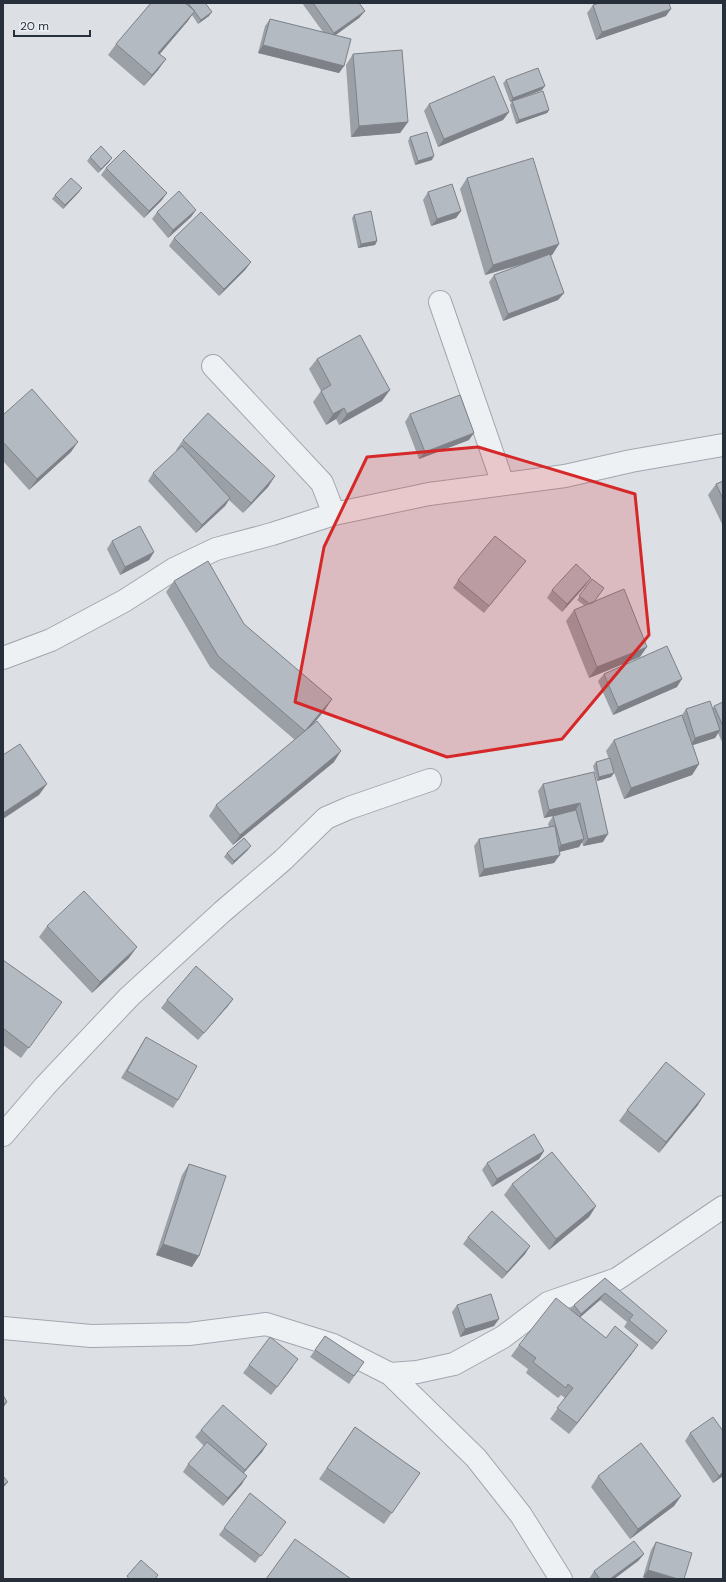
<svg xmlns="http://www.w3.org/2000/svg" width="726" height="1582" font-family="'DM Sans',sans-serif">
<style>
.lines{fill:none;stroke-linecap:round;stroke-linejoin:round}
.minor-casing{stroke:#a2a7af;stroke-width:24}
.minor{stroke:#eef1f4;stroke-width:22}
.wall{fill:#9ba0a7}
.shaded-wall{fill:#7e8288}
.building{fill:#b4bac2;stroke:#7e8288}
.marked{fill:#d62828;fill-opacity:0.2;stroke:#d62828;stroke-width:3;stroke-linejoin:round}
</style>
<rect width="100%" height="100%" fill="#dce0e5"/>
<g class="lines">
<defs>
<path id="minor" d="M440,302l63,182
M213,366l109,117 12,31
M3,658l48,-18 73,-39 50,-32 42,-20 56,-15 62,-20 95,-20 136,-18 66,-15 92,-16
M3,1135l42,-49 84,-89 93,-85 61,-52 43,-42 23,-10 81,-28
M3,1328l88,8 98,-2 77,-10 67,21 57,29 86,84 45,57 40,64
M390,1374l27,-2 37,-8 49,-27 45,-34 69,-24 106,-72"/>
</defs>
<!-- minor casing -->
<use href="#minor" class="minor-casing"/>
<!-- minor -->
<use href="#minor" class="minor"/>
</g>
<!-- wall -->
<path class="wall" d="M151,3h54l4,13 -11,8 -6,-9 -5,7 -27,32 6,5 -8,11 -14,16 -36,-31 8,-11z
M302,3h57l6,8 -6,7 -24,17 9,31 -5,7 -81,-20 7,-27 5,-7 53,13z
M593,5l73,11 -70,24 -9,-27z
M353,54l55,68 -8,11 -49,4 -5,-72z
M506,80l36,10 -24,9 31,11 -2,3 -31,11 -6,-19 2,-4 -2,1 -7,-19z
M429,104l80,8 -6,8 -65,27 -14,-36z
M410,137l22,23 -17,5 -7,-24z
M90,157l22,1 -3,4 -11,11 -11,-12z
M106,168l56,32 -18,18 -43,-43z
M467,178l92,66 -7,11 -2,1 14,37 -6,7 -55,21 -14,-39 5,-7 29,-11 -38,11 -25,-86z
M82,188l-3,4 -16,17 -11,-10 3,-4z
M428,192l33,19 -5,7 -25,8 -8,-26z
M196,210l-5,7 -23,21 -16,-19 5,-7z
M354,215l23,26 -2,4 -17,3 -6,-30z
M174,238l77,24 -6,8 -26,26 -50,-50z
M317,359l65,42 -43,24 -3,-6 -10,6 -13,-23 8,-11 -12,-22z
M410,414l59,26 -50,19 -14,-37z
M3,415l68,37 -42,38 -26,-29z
M183,440l92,36 -7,11 -25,26 -14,-13 -4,6 -29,27 -48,-52 5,-8 24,-22 -1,-1z
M723,481v45l-15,-31 8,-11z
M112,541l42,11 -5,8 -29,15 -13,-26z
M526,561l-6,7 -36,45 -31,-25 5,-8z
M592,579l2,23 46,55 -51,21 -23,-57 8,-11 11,-4 -8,-6z
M174,581l70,43 81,86 -16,18 25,34 -101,83 -24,-29 7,-11 79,-65 -85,-73 -44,-75z
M586,585l-24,27 -15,-14 5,-8z
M604,674l73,13 -64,28 -15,-34z
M723,702v42l-5,-11 -3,5 -22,7 6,19 -7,11 -68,24 -12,-32 2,6 -3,4 -14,4 -4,-15 3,-4 13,-3 -3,-8 8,-11 68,-25 4,-6 27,-1 1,-2z
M594,772l9,70 -20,4 -1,-4 -3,5 -20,5 -5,11 -75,14 -5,-31 5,-7 70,-12 -1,-3 5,-8 13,-3 -22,5 -6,-27 5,-7z
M248,850l-16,15 -8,-8 3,-4z
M47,926l82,32 -37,35 -53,-56z
M3,960l59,42 -41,56 -18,-13z
M233,999l-5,7 -30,34 -37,-32 6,-8z
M146,1037l32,63 -5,8 -52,-30 20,-33z
M698,1105l-39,48 -40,-32 8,-11z
M544,1151l-5,8 -47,28 -10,-17 5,-7z
M189,1164l3,103 -36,-12 26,-80z
M512,1184l84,22 -7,11 -40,33 -45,-55z
M468,1237l62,9 -5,8 -23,25 -39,-35z
M605,1278l56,61 -9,11 -28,-23 3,-5 -27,-22 -20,17 26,21 32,7 -7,10 -62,79 -19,-15 15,-21 -4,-3 -3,3 -32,-25 2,-4 -17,-13 8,-11 51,-36 4,-4z
M457,1305l37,21 -34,11 -8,-25z
M325,1336l39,26 -15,22 -39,-27z
M249,1365l44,2 -22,28 -28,-22z
M355,1427l65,46 -36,51 -65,-45z
M201,1430l66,14 -5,8 -18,21 -2,11 -19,22 -40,-34 5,-8 16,-18 -9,-9z
M690,1433l33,43 -10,7 -28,-42z
M598,1476l83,20 -7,10 -44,33 -39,-52z
M286,1522l-31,41 -36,-28 5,-7z
M656,1542l28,37h-36l-5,-2 8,-27z
M644,1554l-6,7 -24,18h-25l5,-8z"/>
<!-- shaded-wall -->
<path class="shaded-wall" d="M671,9l-5,7 -70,24 6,-8z
M195,11l-8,11 -36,42 7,-11z
M365,11l-6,7 -30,22 5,-7z
M212,12l-3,4 -11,8 3,-4z
M263,45l81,21 -5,7 -81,-20z
M166,59l-8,11 -14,16 8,-11z
M545,86l-3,4 -32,12 3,-4z
M549,110l-2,3 -31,11 3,-4z
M509,112l-6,8 -65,27 6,-8z
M408,122l-8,11 -49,4 8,-11z
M434,156l-2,4 -17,5 3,-4z
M112,158l-3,4 -11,11 3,-4z
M82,188l-3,4 -16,17 2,-4z
M167,193l-5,7 -18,18 5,-7z
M196,210l-5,7 -23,21 5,-8z
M461,211l-5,7 -25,8 6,-7z
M377,241l-2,4 -17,3 3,-4z
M559,244l-7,11 -67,20 8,-10z
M251,262l-6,8 -26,26 5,-7z
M564,293l-6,7 -55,21 5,-7z
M390,390l-8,11 -43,24 8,-11z
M344,408l-8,11 -10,6 7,-11z
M474,433l-5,7 -50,19 6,-7z
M78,442l-7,10 -42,38 8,-11z
M275,476l-7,11 -25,26 8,-10z
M230,498l-5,8 -29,27 6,-8z
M154,552l-5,8 -29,15 5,-8z
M591,578l-5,7 -24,27 5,-8z
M647,647l-7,10 -51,21 8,-11z
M682,679l-5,8 -64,28 5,-8z
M332,699l-7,11 -27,32 7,-11z
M720,730l-5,8 -25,8 5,-8z
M341,751l-7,11 -101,83 7,-10z
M699,764l-7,11 -68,24 7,-11z
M614,773l-3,4 -14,4 2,-4z
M47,784l-8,11 -36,24v-6z
M580,803l-5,8 -31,7 5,-8z
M608,834l-5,8 -20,4 5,-7z
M584,839l-5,8 -24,6 6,-8z
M251,846l-3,4 -16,15 2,-4z
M560,855l-6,8 -75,14 5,-8z
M137,947l-8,11 -37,35 8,-11z
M233,999l-5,7 -30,34 6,-7z
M705,1094l-7,11 -39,48 7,-11z
M544,1151l-5,8 -47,28 5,-8z
M596,1206l-7,11 -40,33 7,-11z
M163,1244l36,12 -7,11 -36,-12z
M530,1246l-5,8 -23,25 5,-7z
M605,1293l-5,7 -24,21 5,-7z
M499,1319l-5,7 -34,11 5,-8z
M667,1331l-6,8 -9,11 5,-7z
M638,1345l-7,10 -62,79 8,-11z
M7,1402l-4,6v-4z
M267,1444l-5,8 -22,25 5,-7z
M723,1472v4l-10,7 6,-7z
M247,1476l-5,8 -19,22 5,-8z
M8,1482l-5,6v-3z
M681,1496l-7,10 -44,33 8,-10z
M644,1554l-6,7 -24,18h-4z
M648,1570l30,9h-30l-5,-2z"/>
<!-- building -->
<path class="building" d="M151,3h34l10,8 -37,42 8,6 -14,16 -36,-31z
M188,3h17l7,9 -11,8z
M313,3h46l6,8 -31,22z
M600,3h69l2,6 -69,23 -9,-27z
M270,19l81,20 -7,27 -81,-21z
M402,50l6,72 -49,4 -6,-72z
M538,68l7,18 -32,12 -7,-18z
M494,76l15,36 -65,27 -15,-35z
M543,91l6,19 -30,10 -7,-19z
M427,132l7,24 -16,5 -8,-24z
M101,146l11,12 -11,11 -11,-12z
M124,150l43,43 -18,18 -43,-43z
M533,158l26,86 -66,21 -26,-87z
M71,178l11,10 -17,17 -10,-10z
M452,184l9,27 -24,8 -9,-27z
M179,191l17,19 -23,20 -16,-18z
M371,211l6,30 -16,3 -7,-29z
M201,212l50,50 -27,27 -50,-51z
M550,254l14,39 -56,21 -14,-39z
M360,335l30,55 -43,24 -3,-6 -11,6 -12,-23 10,-6 -14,-26z
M32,389l46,53 -41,37 -34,-37v-27z
M460,395l14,38 -49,19 -15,-38z
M208,413l67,63 -24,27 -68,-63z
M182,446l48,52 -28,27 -49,-52z
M723,481v18l-7,-15z
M140,526l14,26 -29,15 -13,-26z
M495,536l31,25 -37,45 -31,-26z
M208,561l36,63 88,75 -27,32 -87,-75 -44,-75z
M576,564l15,14 -24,26 -15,-14z
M592,579l12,9 -10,14 -4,2 -11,-8z
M624,589l23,58 -50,20 -23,-57z
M667,646l15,33 -64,28 -14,-33z
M710,701l10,29 -25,8 -9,-29z
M723,702v24l-9,-20z
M682,715l17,49 -68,24 -17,-48z
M317,721l24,30 -101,84 -24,-30z
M20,744l27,40 -44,29v-58z
M610,758l4,15 -15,4 -3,-15z
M594,772l14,62 -20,5 -8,-36 -31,7 -6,-26z
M576,810l8,29 -23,6 -8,-29z
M555,826l5,29 -76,14 -5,-30z
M244,838l7,8 -17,15 -7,-8z
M84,891l53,56 -37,35 -53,-56z
M3,960l59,42 -33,46 -25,-19 -1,1z
M196,966l37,33 -29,34 -37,-33z
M146,1037l51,29 -19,34 -51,-29z
M666,1062l39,32 -39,48 -39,-32z
M534,1134l10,17 -47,28 -10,-16z
M552,1152l44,54 -40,33 -44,-55z
M189,1164l37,12 -27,80 -36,-12z
M492,1211l38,35 -23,26 -39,-35z
M605,1278l62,53 -10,12 -28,-23 4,-5 -28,-22 -24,21 -7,-9z
M491,1294l8,25 -34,10 -8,-24z
M556,1298l50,40 9,-12 23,19 -61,78 -20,-15 16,-20 -5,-4 -2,4 -33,-26 3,-4 -17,-13z
M325,1336l39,26 -10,14 -39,-26z
M270,1337l28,22 -21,28 -28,-22z
M3,1395l4,7 -4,2z
M223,1405l44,39 -22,26 -44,-40z
M713,1417l10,14v41l-4,4 -29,-43z
M355,1427l65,46 -28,40 -65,-45z
M207,1442l40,34 -19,22 -40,-34z
M641,1443l40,53 -43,33 -40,-53z
M3,1476l5,6 -5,3z
M250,1493l36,29 -25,34 -37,-28z
M295,1539l56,40h-85z
M634,1541l10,13 -34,25h-10l-6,-8z
M656,1542l36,11 -8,26h-6l-30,-9z
M141,1560l17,15 -3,4h-26l-2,-3z"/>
<!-- marked area -->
<path class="marked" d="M478,447l157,47 14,141 -87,104 -115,18 -152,-55 29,-155 43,-90z"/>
<!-- border -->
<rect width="726" height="1582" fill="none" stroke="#272f3b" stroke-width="8"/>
<!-- scale -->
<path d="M14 30v6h76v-6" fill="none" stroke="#272f3b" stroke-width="2"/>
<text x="20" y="30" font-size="12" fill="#272f3b" stroke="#ebeff3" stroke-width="3" paint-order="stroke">20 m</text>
</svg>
